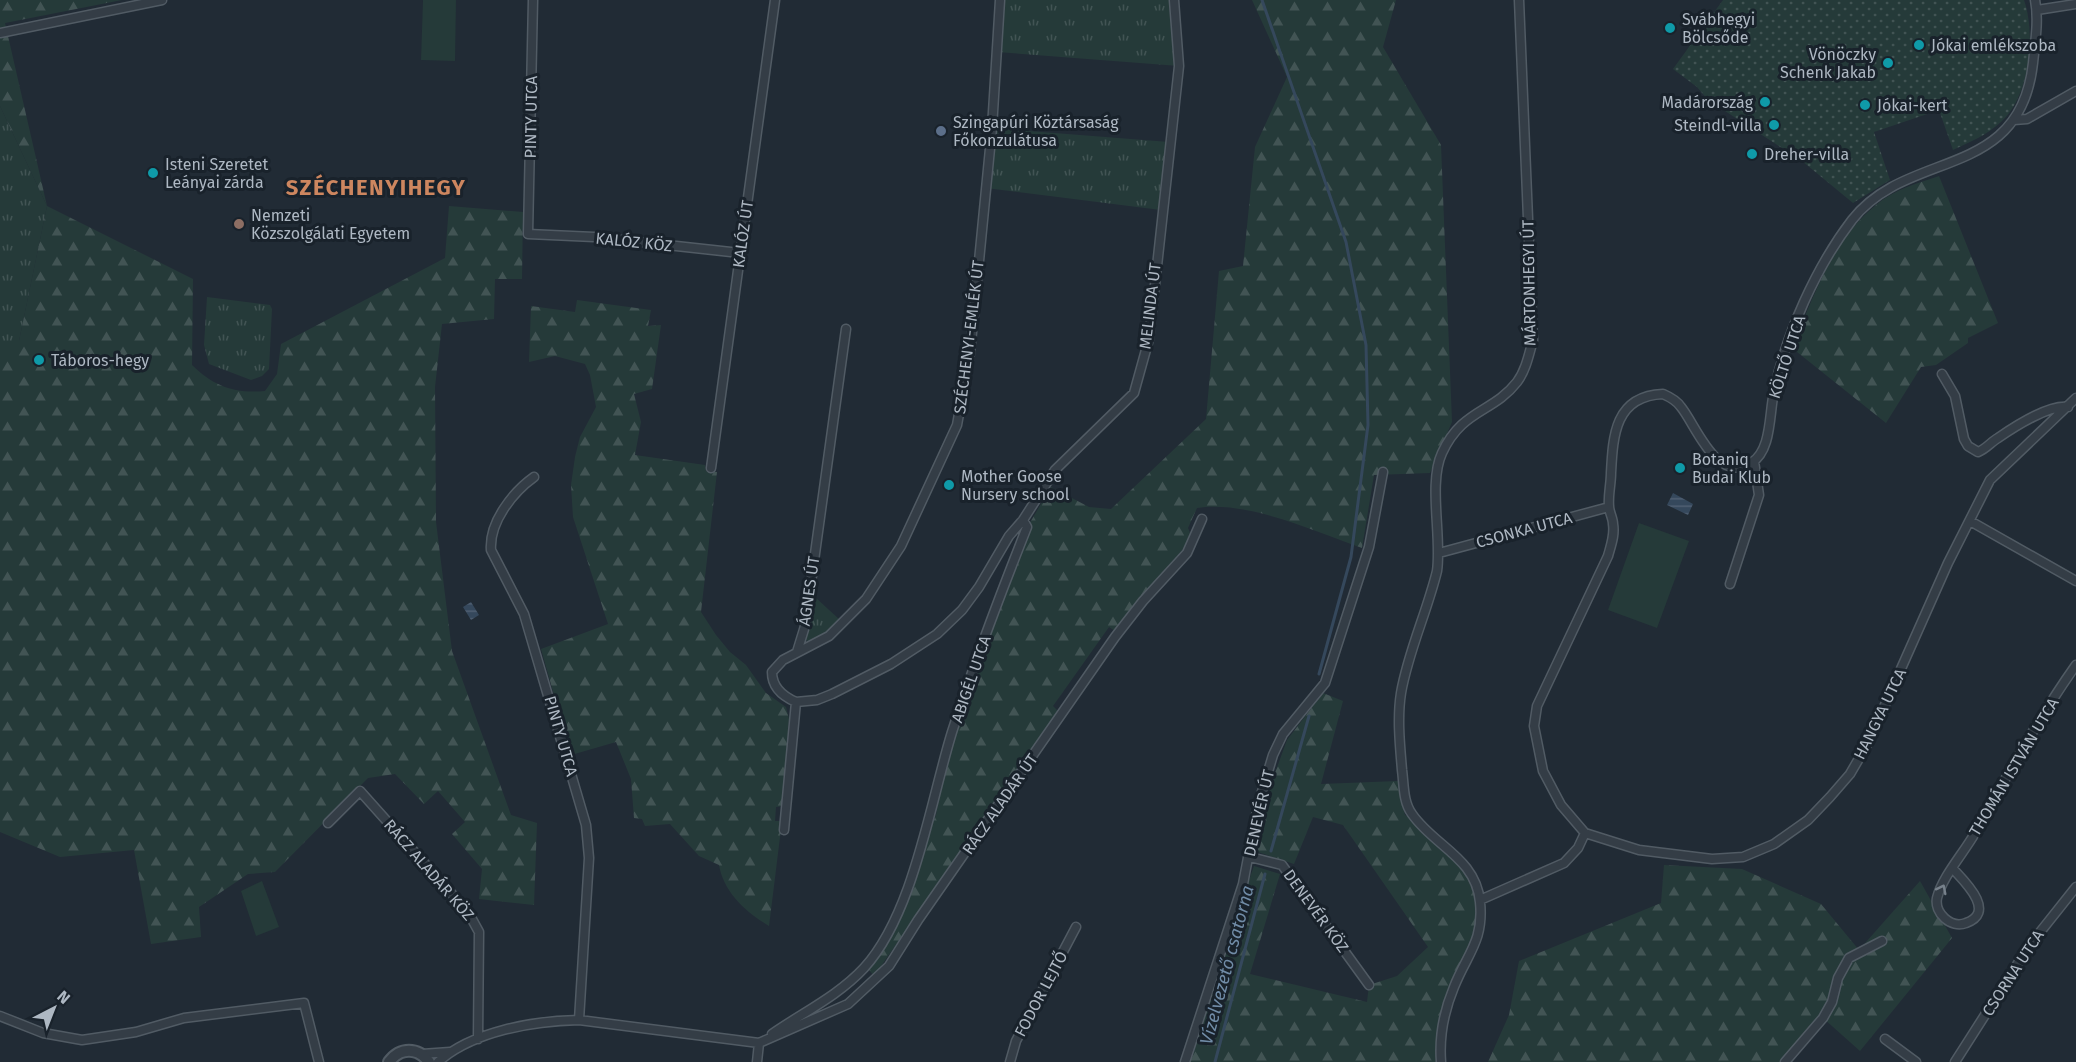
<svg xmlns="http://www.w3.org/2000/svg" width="2076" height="1062" font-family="'Fira Sans',sans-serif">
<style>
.grass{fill:url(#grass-tufts)}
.forest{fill:url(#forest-firs)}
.garden{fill:url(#garden-dots)}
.pitch{fill:#253a39}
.water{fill:url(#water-rules)}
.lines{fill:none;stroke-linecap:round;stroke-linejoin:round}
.stream{stroke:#35485c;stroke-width:3}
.minor-casing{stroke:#515b64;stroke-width:11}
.tertiary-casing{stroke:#515b64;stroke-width:14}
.minor{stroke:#343d46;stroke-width:8}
.tertiary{stroke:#343d46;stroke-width:10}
.oneway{stroke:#77818b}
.culture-dot{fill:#0f9aa8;stroke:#19222b;stroke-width:2}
.service-dot{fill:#5c6f8a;stroke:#19222b;stroke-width:2}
.education-dot{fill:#8d6e63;stroke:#19222b;stroke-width:2}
.labels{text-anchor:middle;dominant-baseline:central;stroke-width:6;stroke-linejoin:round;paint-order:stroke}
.poi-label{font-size:16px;fill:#aeb8c3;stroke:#19222b;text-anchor:start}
.street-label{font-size:16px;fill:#aeb8c3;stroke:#19222b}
.water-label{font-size:18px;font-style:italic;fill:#708ba6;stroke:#19222b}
.district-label{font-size:22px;font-weight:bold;letter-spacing:1.5px;fill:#cd865f;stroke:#19222b}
</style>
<defs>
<pattern id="grass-tufts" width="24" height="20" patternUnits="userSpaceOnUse" patternTransform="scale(1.5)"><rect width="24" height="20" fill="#253a39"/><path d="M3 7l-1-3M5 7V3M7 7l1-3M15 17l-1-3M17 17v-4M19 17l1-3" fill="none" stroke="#425454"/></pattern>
<pattern id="forest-firs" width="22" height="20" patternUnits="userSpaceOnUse" patternTransform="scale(1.5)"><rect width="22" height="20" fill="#253a39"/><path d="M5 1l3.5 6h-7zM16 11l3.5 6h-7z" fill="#425454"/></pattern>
<pattern id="garden-dots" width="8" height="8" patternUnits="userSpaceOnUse" patternTransform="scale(1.5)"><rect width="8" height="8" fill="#253a39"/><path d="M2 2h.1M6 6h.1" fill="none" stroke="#425454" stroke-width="1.8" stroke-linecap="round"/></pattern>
<pattern id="water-rules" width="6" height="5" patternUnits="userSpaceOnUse" patternTransform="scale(1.5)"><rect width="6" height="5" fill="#35485c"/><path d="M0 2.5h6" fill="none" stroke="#506072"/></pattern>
</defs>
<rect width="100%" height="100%" fill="#212b35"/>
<!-- grass -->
<path class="grass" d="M1000,0h174l5,66 -182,-14z
M0,106l47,100 -28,135 -19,442z
M992,128l177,14 -8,68 -175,-22z
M207,297l63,8 2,4 -3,60 -7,7 -11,4 -42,-16 -5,-19z
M816,598l24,22 -8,9 -22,13 -4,-2 6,-37z"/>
<!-- forest -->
<path class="forest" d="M0,0h122l-117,23 42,183 146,73 -1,86c21,21 43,29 73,26l12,-17 4,-30 164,-86 4,-52 74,6 -1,67h-27l-1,40 -52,5 -7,63 1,135 16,129 59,164 26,8 -3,82 -55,-6 3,-30 -30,-35 13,-12 -27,-31 -14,13 -29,-30 -27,4 -93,94 -27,2 -49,33 2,30 -50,7 -17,-94 -74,7 -60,-25v-478l19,-13 28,-135 -47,-100z
M1252,0h144l-13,47 58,98 11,277 -22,51 -56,2 -12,73c-48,-17 -115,-48 -165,-40l-9,20 3,7 -4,10 -46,51 -26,35 -6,-4 -56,79 6,6 -185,264 -5,-6 17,-25 21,-45 16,-56 13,-29 9,-49 32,-108 48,-127 26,-44 38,20 22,2 95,-90 13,-148 24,-5 12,-119 32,-70z
M1939,176l59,147 -30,15v5l-32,22 -15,2 -35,56 -94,-75c21,-50 40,-108 84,-143 17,-15 42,-22 63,-29z
M577,300l74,10 -3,16 13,-1 -9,64 -18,5 7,28 -6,33 70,10 1,6 11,1 -16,140 15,23 14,17 16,13 20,28 20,14 3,12 -6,87 -7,1 -1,14h7l-13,105c-23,-14 -45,-33 -50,-61l-20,-9 -29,-32 -25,2 -3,-7 -8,-1 -3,-39 -15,-37 -45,13 -30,-106 67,-25 -35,-107 -2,-32 4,-28 5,-20 16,-30 -6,-32 -5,-11 -30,-8 -26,6 2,-56 44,6z
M1323,693l20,8 -22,83 77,-3 7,34 14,8 51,49 10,49 -26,65 -13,45v31h-256l69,-196 26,8 -30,100 117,28 2,-17 28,-9 31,-29 -85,-122 -30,-8 -19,47 -39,-13 16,-67 16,-44z
M1664,865l78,4 79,35 38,46 61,-69 32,57 -92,113 -37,-33 -38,44h-297l21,-47 10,-54 142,-58z"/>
<!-- garden -->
<path class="garden" d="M1723,0h301c12,35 6,96 -23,122 -14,13 -31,20 -48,28l-14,-40 -65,22 16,48 -37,23 -51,-42 -94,-61 -11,-13 -24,-18z"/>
<!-- pitch -->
<path class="pitch" d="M423,0h33l-1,61 -34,-1z
M1639,523l50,18 -32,87 -49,-18z
M262,881l17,46 -23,9 -15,-45z"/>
<!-- water -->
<path class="water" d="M1673,493l20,11 -5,11 -21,-10z
M471,602l8,13 -8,5 -8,-13z"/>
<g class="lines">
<!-- stream -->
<path class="stream" d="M1262,0l84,242 20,103 2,80 -17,132 -32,117
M1271,851l38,-135
M1215,1062l50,-188"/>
<defs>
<path id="minor" d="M533,0l-5,234 66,3 146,16
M1000,0l-8,128 -22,225 -13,72 -56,121 -35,53 -37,37 -46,24 -11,12c0,15 10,24 24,30l21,-2 15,-6 59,-30 46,-30 25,-24 17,-23 30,-51 14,-16 32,-50 79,-77 15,-54 30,-273 -5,-66
M2035,0c4,20 0,43 -2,63 -13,119 -125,85 -181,157 -36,47 -66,114 -78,172 -5,21 -2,59 -23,71 -35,21 -55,-38 -70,-56 -4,-6 -11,-10 -18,-13 -48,2 -50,41 -52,79 0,11 -3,22 -2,33 0,6 4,12 4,18 2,11 -2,21 -5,32l-71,150 -3,20 9,45 18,34 24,28 54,17 73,9 31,-2 31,-13 34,-24 22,-23 20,-23 18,-31 80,-180 42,-83 86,-82
M2037,10l39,-6
M0,33l162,-33
M2014,120l13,-1 49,-28
M1942,374l13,22 9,43 4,7 10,6c8,-3 13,-10 20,-14 16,-11 52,-34 70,-31
M711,468l64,-468
M534,477c-21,15 -45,45 -43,73l33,64 62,211 3,33 -10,162
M1970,521l106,60
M1439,553l170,-46
M1730,584l29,-89 -5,-34
M797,652l8,-26 41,-297
M328,823l32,-32 108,121 11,20 -1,107
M784,830l12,-128
M1250,857l32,8 87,120
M1953,869c11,12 44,43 13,54 -15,6 -32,-10 -29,-25 5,-20 24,-42 35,-60 33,-58 65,-118 104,-173
M1480,900l84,-37 14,-15 7,-15
M0,1016l43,17 39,7 54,-8 48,-14 120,-15 15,59
M772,1034c30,-21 66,-38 92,-66 50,-55 66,-165 88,-236 22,-69 48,-137 75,-205l-4,-7
M1885,1039l31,23
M422,1054l28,-2
M438,1062c35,-31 95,-41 141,-42l180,23 89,-39 41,-38 29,-46 197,-283 28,-36 44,-48 15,-34
M757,1062l2,-19
M1010,1062l6,-21 60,-114
M1185,1062l58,-178 15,-79 15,-50 10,-21 42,-51 44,-136 14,-75
M1441,1062c-2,-26 3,-51 13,-75 13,-33 30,-46 26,-85 -4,-44 -46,-56 -68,-88 -9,-12 -8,-29 -10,-44 -2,-24 -5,-52 -1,-77 7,-41 26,-81 36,-122 5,-34 -9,-88 5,-118 20,-44 51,-40 75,-71 9,-12 12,-28 16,-42l-14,-340
M1785,1062l38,-44 9,-16 6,-24 11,-20 33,-17
M1955,1062l74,-116 47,-59"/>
<path id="tertiary" d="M389,1062c11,-15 29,-15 40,0"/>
</defs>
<!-- minor casing -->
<use href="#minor" class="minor-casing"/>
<!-- tertiary casing -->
<use href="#tertiary" class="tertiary-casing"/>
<!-- minor -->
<use href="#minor" class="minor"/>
<!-- tertiary -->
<use href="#tertiary" class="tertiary"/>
</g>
<!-- one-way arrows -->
<defs><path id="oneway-chevron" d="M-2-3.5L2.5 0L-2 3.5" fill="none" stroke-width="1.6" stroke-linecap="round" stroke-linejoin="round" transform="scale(1.5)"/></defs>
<use class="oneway" href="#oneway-chevron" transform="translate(1942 889) rotate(-63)"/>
<!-- markers -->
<g class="culture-dot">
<circle cx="1670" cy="28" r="6"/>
<circle cx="1919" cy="45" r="6"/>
<circle cx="1888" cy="63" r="6"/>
<circle cx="1765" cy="102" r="6"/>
<circle cx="1865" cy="105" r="6"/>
<circle cx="1774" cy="125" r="6"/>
<circle cx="1752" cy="154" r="6"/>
<circle cx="153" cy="173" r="6"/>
<circle cx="39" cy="360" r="6"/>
<circle cx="1680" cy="468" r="6"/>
<circle cx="949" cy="485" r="6"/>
</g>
<circle class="service-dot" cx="941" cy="131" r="6"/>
<circle class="education-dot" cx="239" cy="224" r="6"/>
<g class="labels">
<!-- poi labels -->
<g class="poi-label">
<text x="1682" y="19">Svábhegyi<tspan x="1682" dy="18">Bölcsőde</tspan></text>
<text x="1931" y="45">Jókai emlékszoba</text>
<text x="1876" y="54" text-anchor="end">Vönöczky<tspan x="1876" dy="18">Schenk Jakab</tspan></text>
<text x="1753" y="102" text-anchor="end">Madárország</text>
<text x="1877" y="105">Jókai-kert</text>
<text x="953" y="122">Szingapúri Köztársaság<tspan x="953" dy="18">Főkonzulátusa</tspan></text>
<text x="1762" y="125" text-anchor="end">Steindl-villa</text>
<text x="1764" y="154">Dreher-villa</text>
<text x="165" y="164">Isteni Szeretet<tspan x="165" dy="18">Leányai zárda</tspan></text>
<text x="251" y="215">Nemzeti<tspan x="251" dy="18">Közszolgálati Egyetem</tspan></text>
<text x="51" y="360">Táboros-hegy</text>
<text x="1692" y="459">Botaniq<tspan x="1692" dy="18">Budai Klub</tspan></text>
<text x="961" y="476">Mother Goose<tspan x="961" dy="18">Nursery school</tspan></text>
</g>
<!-- street labels -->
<g class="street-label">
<text transform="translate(531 117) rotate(-89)">PINTY UTCA</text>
<text transform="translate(743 234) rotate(-82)">KALÓZ ÚT</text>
<text transform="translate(634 242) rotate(6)">KALÓZ KÖZ</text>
<text transform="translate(1529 283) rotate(-91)">MÁRTONHEGYI ÚT</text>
<text transform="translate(1150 306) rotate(-83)">MELINDA ÚT</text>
<text transform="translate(969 337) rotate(-83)">SZÉCHENYI-EMLÉK ÚT</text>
<text transform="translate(1787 357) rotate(-72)">KÖLTŐ UTCA</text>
<text transform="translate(1524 530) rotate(-15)">CSONKA UTCA</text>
<text transform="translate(809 591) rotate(-82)">ÁGNES ÚT</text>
<text transform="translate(971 679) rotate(-71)">ABIGÉL UTCA</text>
<text transform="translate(1880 714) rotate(-64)">HANGYA UTCA</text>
<text transform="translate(561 736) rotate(74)">PINTY UTCA</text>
<text transform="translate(2014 767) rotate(-59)">THOMÁN ISTVÁN UTCA</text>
<text transform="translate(1000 804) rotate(-55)">RÁCZ ALADÁR ÚT</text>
<text transform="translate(1259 813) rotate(-77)">DENEVÉR ÚT</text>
<text transform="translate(429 870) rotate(49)">RÁCZ ALADÁR KÖZ</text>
<text transform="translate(1316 911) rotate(54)">DENEVÉR KÖZ</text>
<text transform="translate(2013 973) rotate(-57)">CSORNA UTCA</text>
<text transform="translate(1041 994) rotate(-62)">FODOR LEJTŐ</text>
</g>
<!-- water labels -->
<g class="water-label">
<text transform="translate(1227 965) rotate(-75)">Vízelvezető csatorna</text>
</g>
<!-- district labels -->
<g class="district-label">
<text x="376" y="187">SZÉCHENYIHEGY</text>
</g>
</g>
<!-- north arrow -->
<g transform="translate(54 1008) rotate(42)" stroke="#19222b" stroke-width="4.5" paint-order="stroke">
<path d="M0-4.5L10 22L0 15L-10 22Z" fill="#aeb8c3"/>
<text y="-9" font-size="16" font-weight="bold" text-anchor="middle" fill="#aeb8c3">N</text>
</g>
</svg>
